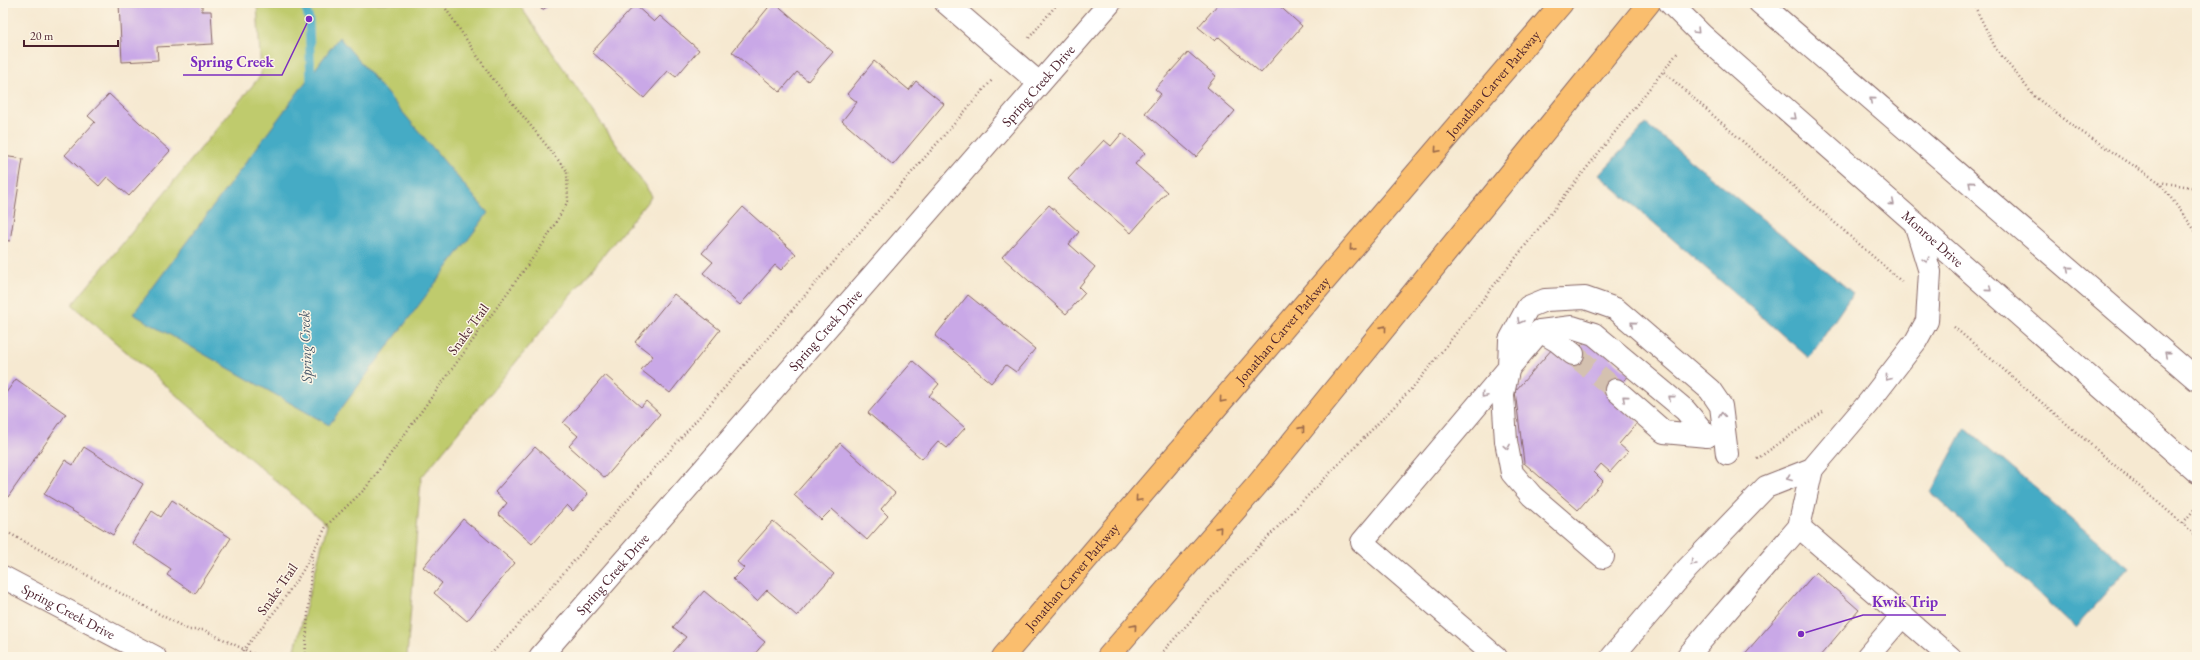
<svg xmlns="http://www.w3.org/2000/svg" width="2200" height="660" font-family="'EB Garamond',serif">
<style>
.green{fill:#bfcb6d;stroke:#84754c}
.water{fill:#45abc5;stroke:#486578}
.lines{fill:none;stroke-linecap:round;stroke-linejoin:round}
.stream{stroke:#45abc5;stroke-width:9}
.building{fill:#c9a8e7}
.minor-tunnel{stroke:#d4c1b0;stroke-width:22;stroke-dasharray:22 11;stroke-linecap:butt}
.minor-casing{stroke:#866665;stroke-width:24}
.major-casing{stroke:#866665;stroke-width:24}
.path{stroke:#866665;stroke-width:2.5;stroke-dasharray:1 3;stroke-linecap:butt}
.minor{stroke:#fff;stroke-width:22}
.major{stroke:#fabe6e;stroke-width:22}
.oneway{stroke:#ae9aa0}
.oneway2{stroke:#996749}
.labels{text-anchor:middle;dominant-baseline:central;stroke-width:3;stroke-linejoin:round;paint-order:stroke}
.street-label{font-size:14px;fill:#4a1f2b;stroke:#fcf5e5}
.water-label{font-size:15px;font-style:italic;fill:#485769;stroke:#fcf5e5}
.leader{fill:none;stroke:#7b2cbf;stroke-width:1.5}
.callout-dot{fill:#7b2cbf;stroke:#fcf5e5;stroke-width:1.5}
.callout-label{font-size:15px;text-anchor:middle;font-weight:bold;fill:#7b2cbf;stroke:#fcf5e5;stroke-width:3;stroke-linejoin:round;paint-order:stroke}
</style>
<rect width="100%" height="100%" fill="#fcf5e5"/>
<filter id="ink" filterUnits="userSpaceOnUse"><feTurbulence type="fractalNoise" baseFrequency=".025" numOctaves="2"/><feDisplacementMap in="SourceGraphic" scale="8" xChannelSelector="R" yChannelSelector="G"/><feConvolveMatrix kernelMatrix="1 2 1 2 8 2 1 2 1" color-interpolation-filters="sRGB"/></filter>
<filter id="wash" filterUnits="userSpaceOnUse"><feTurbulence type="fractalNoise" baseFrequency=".012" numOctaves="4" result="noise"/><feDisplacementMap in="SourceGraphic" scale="16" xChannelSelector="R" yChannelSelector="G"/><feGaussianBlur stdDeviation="0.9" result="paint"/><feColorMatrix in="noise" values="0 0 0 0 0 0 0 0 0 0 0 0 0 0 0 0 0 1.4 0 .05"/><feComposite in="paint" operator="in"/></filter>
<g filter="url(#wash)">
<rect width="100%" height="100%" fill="#f6e9d1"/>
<!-- green -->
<path class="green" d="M257,3h261l134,193 -231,282 -14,179h-114l34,-132 -255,-220 189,-230z"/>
<!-- water -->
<path class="water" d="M339,37l149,176 -159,212 -196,-111z
M1646,124l207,169 -44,65 -210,-183z
M1965,428l164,140 -54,60 -144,-136z"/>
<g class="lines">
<!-- stream -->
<path class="stream" d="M304,3l5,16 2,67"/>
</g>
<g id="blocks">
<!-- building -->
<path class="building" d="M119,3h83v8h9l2,33 -56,3 1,13 -36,2z
M537,3h16l-11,7z
M772,3h3l58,49 -25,29 -11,-9 -17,20 -48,-40z
M1219,3h57l26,23 -41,47 -42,-36 -4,4 -17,-14z
M635,5l19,17 6,-6 39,34 -23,27 -8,-6 -24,27 -52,-46z
M1188,52l28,24 -9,11 28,24 -39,46 -51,-44 16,-19 -6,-5z
M874,61l35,29 7,-9 28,23 -51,61 -51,-44 15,-19 -10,-8z
M109,94l61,57 -41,45 -22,-19 -8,9 -34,-31 30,-33 -7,-6z
M1122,133l23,20 -10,11 32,28 -36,41 -63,-54 36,-39 7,6z
M3,156l20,3 -13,82 -7,-1z
M1049,205l30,27 -10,12 26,23 -16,20 6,6 -19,21 -64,-57z
M743,207l53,47 -15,16 -6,-5 -35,40 -37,-32 10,-11 -11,-9z
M674,294l46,36 -50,63 -29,-23 12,-14 -18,-14z
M968,295l67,54 -19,23 -10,-7 -15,18 -56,-47z
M1588,338l42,36 -20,24 28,24 -19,22 9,8 -18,20 -9,-8 -7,8 9,9 -25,29 -54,-47 -9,-72 38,-43 15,13z
M913,361l26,23 -10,12 36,32 -18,20 -9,-7 -16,18 -54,-46z
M605,375l36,32 5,-6 14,13 -55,64 -36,-32 9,-10 -15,-13z
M16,379l50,35 -58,83 -5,-3v-97z
M840,443l55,50 -14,16 7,7 -21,24 -35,-31 -11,11 -27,-25z
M84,447l59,37 -30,51 -69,-41 21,-34 8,5z
M535,447l53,47 -15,17 -6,-6 -35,39 -34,-30 9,-11 -12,-11z
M172,500l59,38 -36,56 -28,-19 4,-6 -39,-26 20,-32 9,6z
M463,519l52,44 -48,58 -33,-28 8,-10 -19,-16z
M773,521l61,53 -37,42 -30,-26 -10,11 -24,-22 11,-11 -7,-6z
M1816,572l43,38 -40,47h-77z
M704,591l61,51 -13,15h-83l17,-20 -13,-10z"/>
</g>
</g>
<g filter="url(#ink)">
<use href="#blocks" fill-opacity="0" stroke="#866665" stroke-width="1"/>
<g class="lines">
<!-- minor-tunnel -->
<path class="minor-tunnel" d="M1573,354l43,36"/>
<defs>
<g id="minor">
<path d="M946,3l93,80"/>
<path id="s1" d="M1670,3l32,32 495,437"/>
<path d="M1760,3l437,377"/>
<path d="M1540,331l17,10 16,13"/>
<path d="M1616,390l48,42 43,4"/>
<path d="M1799,527l151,130"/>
<path d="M1603,557l-71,-61 -20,-23 -6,-32 -3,-47 6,-28 1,-26 18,-33 17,-7 40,-2 31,11 94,81 11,16 6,48"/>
<path id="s2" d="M3,577l152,80"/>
<path id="s3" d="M540,657l570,-654"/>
<path d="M1496,657l-134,-115 178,-211 32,-4 22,7 91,76 22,26"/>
<path d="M1612,657l75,-88 79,-82 46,-18 57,-67 47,-61 11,-20 3,-49 -15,-49"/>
<path d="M1687,657l112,-130 13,-58"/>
<path d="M1867,657l35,-41"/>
</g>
<g id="major">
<path id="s4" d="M1003,657l559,-654"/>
<path d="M1108,657l149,-172 392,-482"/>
</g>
</defs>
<!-- minor casing -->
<use href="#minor" class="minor-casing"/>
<!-- major casing -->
<use href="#major" class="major-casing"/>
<!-- path -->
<path class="path" d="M1973,3l23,46 38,47 37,29 88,57 38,6
M1029,38l29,-35
M1664,72l238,210
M2159,182l38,51
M1954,327l243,209
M1757,459l66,-47
M2183,523l14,-17
M3,530l186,100h15l56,27
M238,657l41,-51 23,-34 25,-47 38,-36 180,-248 23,-40 -1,-30 -77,-96 -48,-72
M305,657l7,-101
M488,657l25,-26 480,-552
M1158,657l81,-90 177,-183 263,-333
M1580,657l4,-5"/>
<!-- minor -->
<use href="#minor" class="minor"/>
<!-- major -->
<use href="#major" class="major"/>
</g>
<!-- one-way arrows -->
<defs><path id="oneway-chevron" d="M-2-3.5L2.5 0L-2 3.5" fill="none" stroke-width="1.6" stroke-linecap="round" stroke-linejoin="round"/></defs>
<g class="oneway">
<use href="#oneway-chevron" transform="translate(1697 31) rotate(46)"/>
<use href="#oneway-chevron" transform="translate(1872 100) rotate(-139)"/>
<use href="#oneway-chevron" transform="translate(1794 117) rotate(41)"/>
<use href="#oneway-chevron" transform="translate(1971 184) rotate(-139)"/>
<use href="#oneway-chevron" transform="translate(1892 203) rotate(41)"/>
<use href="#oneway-chevron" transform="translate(1926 260) rotate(73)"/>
<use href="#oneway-chevron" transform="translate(2069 269) rotate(-139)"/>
<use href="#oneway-chevron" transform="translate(1989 289) rotate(41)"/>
<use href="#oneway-chevron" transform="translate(1520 321) rotate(119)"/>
<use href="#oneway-chevron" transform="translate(1633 324) rotate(-139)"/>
<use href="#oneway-chevron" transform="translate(2167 354) rotate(-139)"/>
<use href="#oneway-chevron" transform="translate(1888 378) rotate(128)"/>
<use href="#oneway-chevron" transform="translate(1484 395) rotate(130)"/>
<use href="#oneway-chevron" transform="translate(1625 398) rotate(-139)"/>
<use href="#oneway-chevron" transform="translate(1671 398) rotate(-140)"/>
<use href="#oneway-chevron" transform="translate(1722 415) rotate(-97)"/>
<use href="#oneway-chevron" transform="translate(1507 447) rotate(80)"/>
<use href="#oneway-chevron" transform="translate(1789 478) rotate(159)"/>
<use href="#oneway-chevron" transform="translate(1693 563) rotate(134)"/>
</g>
<g class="oneway2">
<use href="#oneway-chevron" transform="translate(1437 150) rotate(131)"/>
<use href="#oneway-chevron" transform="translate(1352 248) rotate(131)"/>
<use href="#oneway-chevron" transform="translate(1384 328) rotate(-51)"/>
<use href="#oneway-chevron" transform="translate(1222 400) rotate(131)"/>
<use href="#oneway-chevron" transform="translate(1302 429) rotate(-51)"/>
<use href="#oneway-chevron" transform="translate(1138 499) rotate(131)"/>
<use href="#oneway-chevron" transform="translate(1219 529) rotate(-49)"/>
<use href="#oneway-chevron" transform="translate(1134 627) rotate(-49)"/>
</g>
</g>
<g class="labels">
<!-- street labels -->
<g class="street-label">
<text stroke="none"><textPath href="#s4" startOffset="754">Jonathan Carver Parkway</textPath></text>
<text stroke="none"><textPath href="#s3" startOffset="758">Spring Creek Drive</textPath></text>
<text stroke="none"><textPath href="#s1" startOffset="353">Monroe Drive</textPath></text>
<text transform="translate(468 329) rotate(-54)">Snake Trail</text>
<text stroke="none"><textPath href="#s3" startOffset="434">Spring Creek Drive</textPath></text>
<text stroke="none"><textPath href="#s4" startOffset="430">Jonathan Carver Parkway</textPath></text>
<text stroke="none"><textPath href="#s3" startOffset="110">Spring Creek Drive</textPath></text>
<text stroke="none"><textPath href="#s4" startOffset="106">Jonathan Carver Parkway</textPath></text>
<text transform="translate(277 589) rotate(-55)">Snake Trail</text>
<text stroke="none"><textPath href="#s2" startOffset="74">Spring Creek Drive</textPath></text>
</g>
<!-- water labels -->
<g class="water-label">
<text transform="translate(305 347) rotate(-92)">Spring Creek</text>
</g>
</g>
<!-- callouts -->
<path class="leader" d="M309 19L282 75H183M1801 634L1863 615H1946"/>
<g class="callout-dot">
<circle cx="309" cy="19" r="4"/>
<circle cx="1801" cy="634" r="4"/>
</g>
<g class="callout-label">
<text x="232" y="67">Spring Creek</text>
<text x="1905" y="607">Kwik Trip</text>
</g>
<!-- margin -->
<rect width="2200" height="660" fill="none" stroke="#fcf5e5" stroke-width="16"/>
<!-- scale -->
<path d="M24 40v6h94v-6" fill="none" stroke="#4a1f2b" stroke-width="2"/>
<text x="30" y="40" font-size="12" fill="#4a1f2b" stroke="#fcf5e5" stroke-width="3" paint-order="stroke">20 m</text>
</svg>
